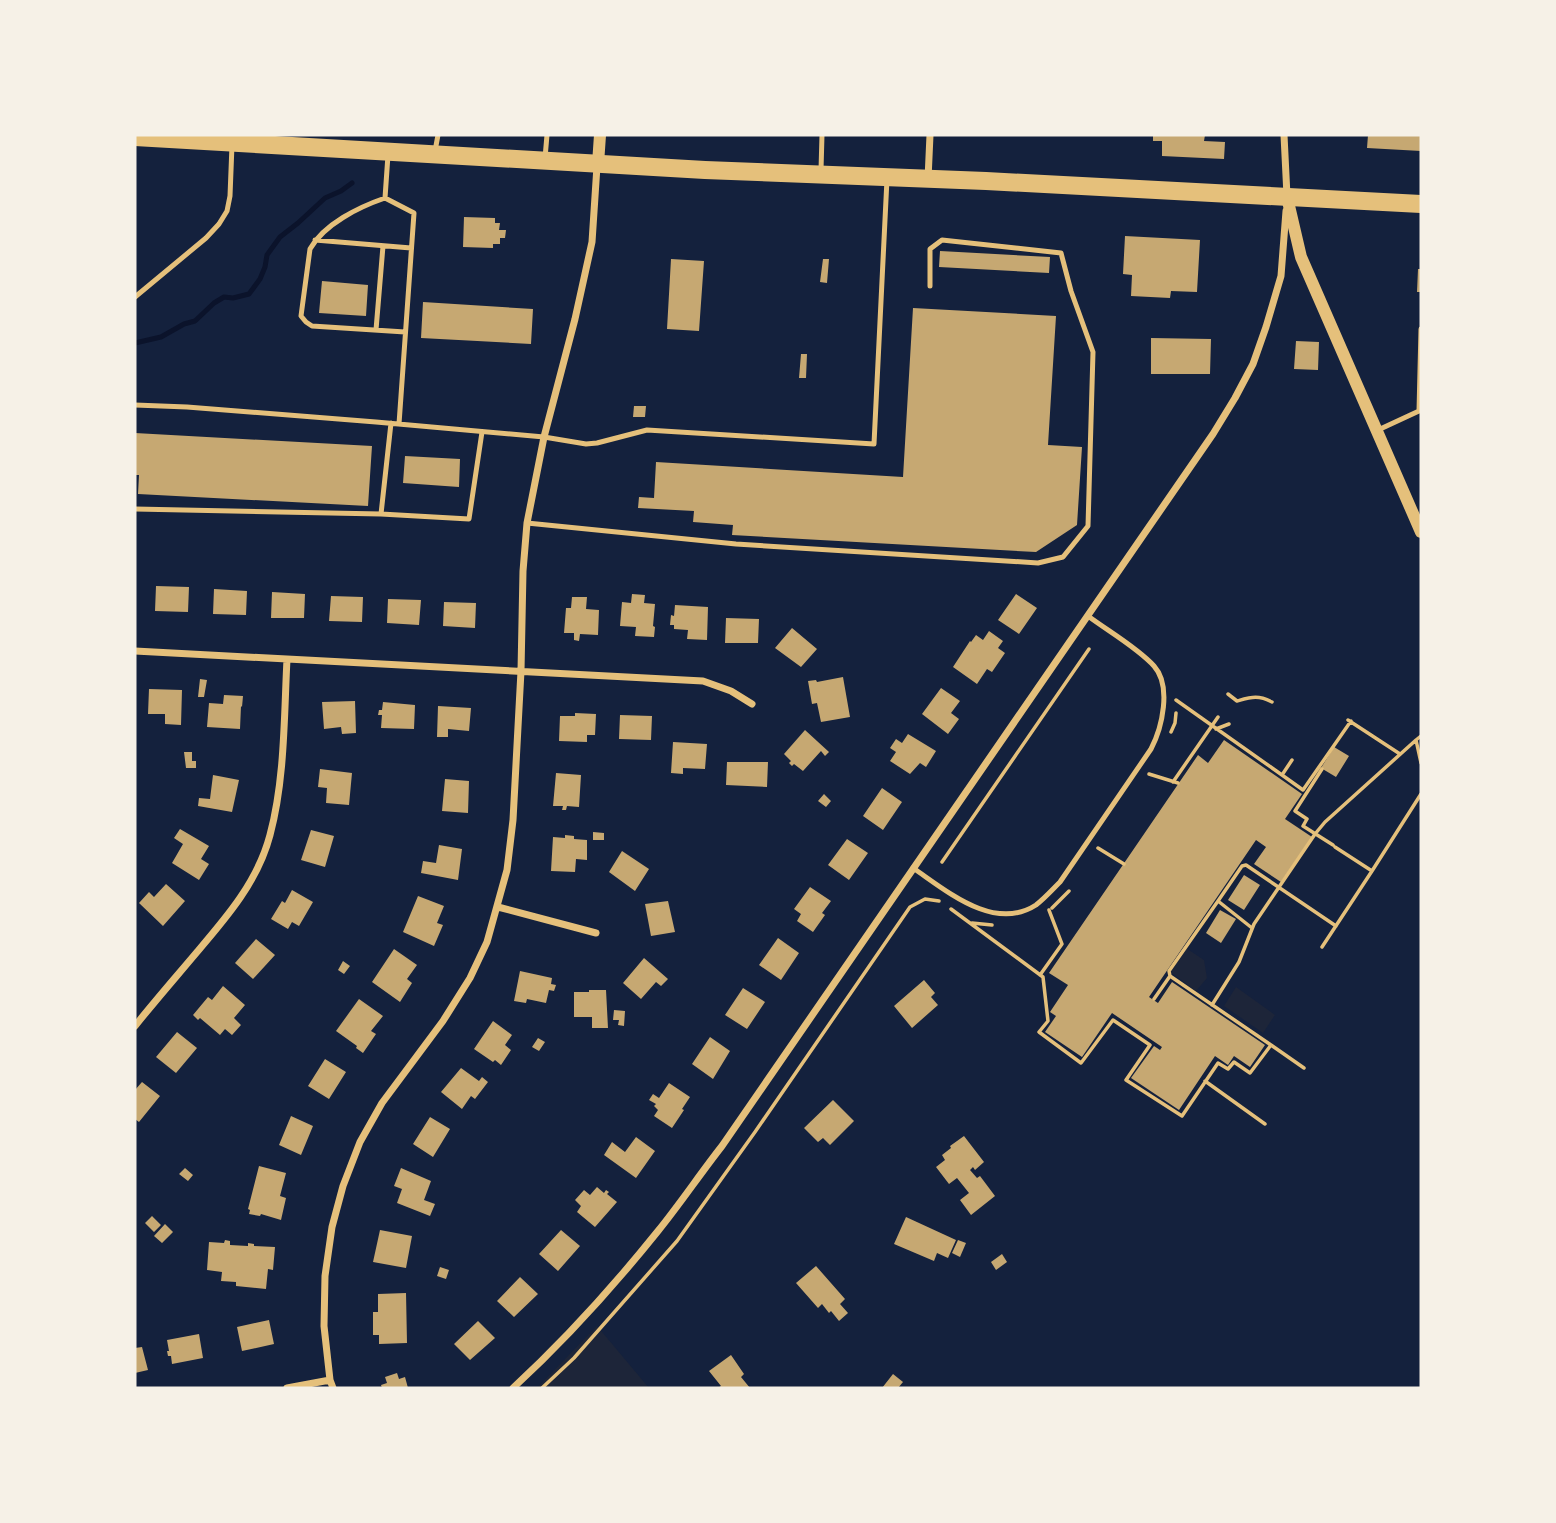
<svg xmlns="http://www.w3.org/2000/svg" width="1556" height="1523" font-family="Figtree,sans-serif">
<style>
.green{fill:#1d2539}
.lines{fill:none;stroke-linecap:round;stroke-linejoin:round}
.stream{stroke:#0b132b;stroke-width:5}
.building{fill:#c6a872}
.path{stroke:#e5c07b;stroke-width:3.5}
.service{stroke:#e5c07b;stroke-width:5}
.minor{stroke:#e5c07b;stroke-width:7}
.tertiary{stroke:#e5c07b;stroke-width:12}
.primary{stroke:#e5c07b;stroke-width:18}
</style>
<rect width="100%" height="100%" fill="#14213d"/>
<!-- green -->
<path class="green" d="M1186,948l18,12 3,18 -11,13 -27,-20z
M1236,987l39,28 -12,18 -39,-27z
M597,1326l52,62h-112z"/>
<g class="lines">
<!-- stream -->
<path class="stream" d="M135,343l26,-6 23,-13 11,-3 19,-18 10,-6 9,1 16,-4 11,-15 5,-12 2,-12 13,-18 18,-14 27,-25 16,-7 11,-8"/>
</g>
<!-- building -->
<path class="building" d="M1153,135h52l-1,6 21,1 -1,17 -62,-3v-15h-9z
M1368,135h53v16l-54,-3z
M464,217l31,1v5h5l-1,7h7l-1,8h-5v6h-7v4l-30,-1z
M1125,236l75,4 -3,52 -26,-1 -1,7 -39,-2 1,-21 -9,-1z
M940,251l110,6 -1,16 -110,-6z
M671,259l33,2 -5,70 -32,-2z
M823,259h6l-2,24 -7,-1z
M1418,269h3v23h-4z
M322,281l46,4 -2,31 -47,-3z
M423,302l110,7 -2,35 -110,-6z
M913,308l143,8 -8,129 34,2 -5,78 -41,27 -304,-17 1,-10 -40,-3 1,-11 -56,-3 1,-11 15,1 2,-36 247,15z
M1151,338l60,1 -1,35h-59z
M1296,341l23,1 -1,28 -24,-1z
M801,354h6l-1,24h-7z
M634,406h12l-1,11h-12z
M135,433l237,13 -4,60 -230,-12 1,-19h-4z
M405,456l55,3 -1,28 -56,-4z
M156,586l33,1 -1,25 -33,-1z
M214,589l33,2 -1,24 -33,-1z
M272,592l33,2 -1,24h-33z
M632,594l13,1 -1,8 11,1 -2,22 2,1 -1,10 -19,-1 1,-9 -16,-1 2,-24 9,1z
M1016,594l21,14 -18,26 -21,-14z
M331,596l32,1 -1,25 -33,-1z
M572,597h15l-1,12 13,1 -1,25 -18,-1 -1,7 -5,-1v-7h-10l2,-25h5z
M388,599l33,1 -2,25 -32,-2z
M444,602l32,1 -1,25 -32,-2z
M675,605l33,2 -1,33 -20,-1 1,-9 -14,-1v-4h-4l1,-10 3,1z
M726,618l33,1 -1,24h-33z
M792,628l25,21 -16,18 -26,-19z
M989,631l14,10 -5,7 7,5 -13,19 -5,-3 -10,15 -24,-17 17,-26 1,1 5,-7 7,5z
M843,677l7,40 -29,5 -4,-19 -5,1 -4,-23 8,-1 1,2z
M200,679l7,1 -3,17h-6z
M941,688l19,13 -9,12 8,6 -11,15 -26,-20z
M149,689l33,1 -1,35 -16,-1v-10h-17z
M224,695l19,1 -1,11 -1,-1 -1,23 -33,-2 2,-24 14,1z
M355,701l1,32 -14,1 -1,-7 -17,2 -2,-27z
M383,702l32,3 -1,24 -33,-1 1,-13h-4l1,-5h3z
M438,706l33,2 -2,23 -21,-2v8h-11z
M575,713l21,1 -1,21h-8v7l-28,-1 1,-25h15z
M620,715l32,1 -1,24 -32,-1z
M805,730l24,22 -4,4 -4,-5 -18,20 -9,-7 -2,2 -3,-3 2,-2 -7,-7z
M908,734l28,17 -10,16 -6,-4 -10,11 -20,-13 6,-9 -6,-4 6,-9 6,4z
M1224,740l78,54 -17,25 27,18 -31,45 -27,-18 12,-17 -10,-7 -107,157 9,6 14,-21 93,63 -15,22 -16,-11 -6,9 -13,-9 -36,54 -48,-32 23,-32 6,4 2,-3 -50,-34 -30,44 -37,-25 11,-16 -6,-4 18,-27 -19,-12 149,-218 10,8z
M673,742l34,2 -2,25 -22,-1v6l-12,-1z
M1334,747l15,9 -13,21 -15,-9z
M184,752h8v9h4v7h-10z
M727,762h41l-1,25 -41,-2z
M320,769l32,4 -3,32 -23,-2 1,-15 -9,-1z
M556,773l25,2 -2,32 -12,-1 -1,4h-4l1,-4h-10z
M213,775l26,5 -7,32 -34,-6 1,-8 11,1z
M445,779l24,2 -1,32 -26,-2z
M882,788l20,14 -19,28 -20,-14z
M824,794l7,7 -5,6 -8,-6z
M180,829l29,17 -8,13 8,5 -10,16 -27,-17 11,-19 -9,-6z
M311,830l23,6 -9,31 -24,-7z
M593,832l11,1v7h-11z
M565,835l9,1v3l13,1v20l-11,-1 -1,13 -24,-1 2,-34 12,1z
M847,839l21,14 -19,27 -21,-15z
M439,845l23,4 -4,31 -37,-7 2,-12 13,2z
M622,851l27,18 -14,22 -26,-19z
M1244,875l16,10 -16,25 -16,-10z
M166,884l19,17 -22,25 -24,-23 10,-11 5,5z
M810,887l21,14 -9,12 3,2 -12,17 -16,-11 4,-7 -7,-5z
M292,890l21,12 -14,24 -7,-4 -4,7 -17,-10 11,-18 3,2z
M418,896l26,10 -7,17 6,2 -9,21 -31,-14z
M668,901l7,31 -24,4 -6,-32z
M1220,910l16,9 -15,24 -15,-10z
M778,938l21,15 -18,27 -22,-15z
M256,939l19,16 -22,24 -18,-16z
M394,949l23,16 -10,14 5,4 -12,19 -28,-20z
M644,958l24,21 -7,7 -5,-4 -15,17 -18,-16z
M343,961l7,5 -6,8 -6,-4z
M520,971l32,7 -1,6 5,1 -2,6 -5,-1 -3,13 -19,-4 -1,4 -12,-2z
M924,980l11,13 -4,4 7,8 -26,23 -18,-22z
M223,986l22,19 -11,13 7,7 -9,10 -7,-6 -5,6 -20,-17 -2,2 -5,-5 15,-18 4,3z
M743,988l22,14 -18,27 -22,-14z
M589,990h17l2,38h-16v-11h-18v-25h15z
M359,999l24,17 -12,15 5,3 -13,19 -7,-5 1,-2 -21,-15z
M614,1010l11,1 -1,15 -6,-1 1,-5h-6z
M493,1021l19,14 -7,10 6,5 -10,15 -6,-5 -2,2 -19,-13z
M177,1032l20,16 -21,25 -20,-16z
M710,1037l20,14 -17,28 -21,-15z
M538,1038l7,4 -6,9 -7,-4z
M325,1059l21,13 -17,27 -21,-13z
M461,1068l18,13 3,-4 6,5 -13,17 -4,-3 -9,13 -21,-17z
M142,1082l18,14 -21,26 -4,-3v-29z
M669,1083l21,14 -8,12 2,1 -12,18 -18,-12 4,-6 -4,-4 2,-2 -7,-4 4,-6 6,4z
M833,1100l21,21 -24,24 -7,-7 -5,4 -14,-14z
M291,1116l22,10 -12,29 -22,-10z
M430,1117l20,12 -17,28 -20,-13z
M964,1136l20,26 -9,8 -2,-3 -3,3 7,8 3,-2 15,20 -24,19 -11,-15 9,-7 -12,-15 -8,6 -13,-17 9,-7 -3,-5 9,-7 -1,-2z
M636,1137l19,14 -19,27 -32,-23 8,-13 13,10z
M259,1166l27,7 -6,23 6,2 -5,22 -20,-6 -1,2 -11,-2 1,-4 -2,-1z
M185,1168l8,7 -5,6 -9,-7z
M401,1168l30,13 -7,19 11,4 -5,12 -33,-13 5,-14 -8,-3z
M597,1187l7,6 2,-3 3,2 -2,2 10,8 -22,25 -18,-15 4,-6 -6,-6 9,-10 6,5z
M152,1216l9,9 -7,7 -9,-9z
M906,1217l50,23 -8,18 -11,-5 -3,8 -40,-17z
M165,1224l8,8 -11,11 -8,-7z
M380,1230l32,6 -6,32 -33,-6z
M561,1230l19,16 -22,25 -19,-17z
M225,1240l5,1v4l18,1v-3l6,1v2l21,1 -2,23 -5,-1 -2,20 -30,-3v-4l-15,-1 1,-9 -15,-2 2,-28 15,1z
M958,1240l8,3 -6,14 -8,-4z
M1002,1254l5,8 -11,8 -5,-8z
M816,1266l29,33 -5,5 8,9 -9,8 -8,-10 -2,2 -7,-9 -4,4 -22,-25z
M440,1267l9,3 -3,9 -9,-3z
M520,1277l18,17 -24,23 -17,-16z
M406,1293l1,50 -28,1v-9h-6v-23h5v-18z
M269,1320l5,24 -32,7 -5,-24z
M478,1321l17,17 -25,22 -16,-16z
M199,1334l4,24 -31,6 -1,-8h-3l-1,-5h2l-2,-11z
M142,1347l6,23 -13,3v-25z
M731,1355l13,19 -3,3 9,11h-32l3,-2 -12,-15z
M397,1373l2,6 6,-2 3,11h-26l-1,-3 6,-2 -2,-6z
M893,1374l10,8 -5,6h-16z"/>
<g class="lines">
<!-- path -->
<path class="path" d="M1228,694l9,7c15,-4 21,-6 35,1
M1176,700l106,75 10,-15
M1348,720l52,34
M1216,729l13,-5
M1171,732l4,-9 1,-10
M1421,736l-5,4 5,23
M1322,769l-27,42 12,8 -4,7 30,19
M1149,774l29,9
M1282,775l21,15 48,-69
M1173,782l45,-65
M1335,847l37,24 49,-77
M1098,848l26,16
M942,862l147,-213
M1052,908l17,-17
M951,909l92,68 5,44 -9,11 42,31 32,-43 37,25 -24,35 56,36 36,-53 10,6 6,-7 16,11 21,-28 -101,-69 -16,23
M972,923l20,2
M1252,928l-34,-27 24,-35 4,-1 90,61
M1322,947l50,-76
M1040,975l22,-31 -13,-34
M1170,976l-1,-5 49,-70
M1212,1005l27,-43 15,-38 61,-90 10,-12 91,-82
M1271,1045l33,23
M1205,1081l60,43
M542,1388l32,-30 103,-117 78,-109 155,-225 15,-8 14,2"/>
<!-- service -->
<path class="service" d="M435,151l3,-16
M388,155l-3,43 29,15 -15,211
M545,158l2,-23
M821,170l1,-35
M385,198c-26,9 -61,26 -75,51l-9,67 5,6 6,4 93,6
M315,240l96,8
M135,297l71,-59 13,-14 8,-13 3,-15 2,-51
M376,330l7,-84
M135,405l52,2 189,15 168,15 42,7 11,-1 50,-13 227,14 13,-265
M391,423l-10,91 88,5 13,-87
M1378,430l41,-19 2,-82
M135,509l246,5
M527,523l209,21 302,19 25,-6 25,-31 5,-174 -22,-61 -10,-38 -119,-13 -12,9v37
M913,868c34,23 81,64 123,37 9,-7 16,-15 24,-23l91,-133c11,-21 21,-63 3,-83 -16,-18 -46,-35 -66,-50"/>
<!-- minor -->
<path class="minor" d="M1284,135l3,61
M928,179l2,-44
M135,651l568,30 28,10 21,13
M498,907l98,26
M135,1026c20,-25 41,-49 62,-74 30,-35 61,-71 73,-117 15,-56 14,-119 17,-176
M287,1388l43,-8
M333,1388l-3,-8 -6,-54 1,-50 7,-49 11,-41 17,-44 22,-39 61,-82 27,-43 17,-36 20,-72 6,-50 8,-149 2,-100 4,-48 17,-86 31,-118 17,-77 5,-76
M513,1388c52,-48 100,-101 145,-157 22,-27 42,-57 64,-85l491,-712 22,-36 18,-34 13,-37 15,-51 5,-65"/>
<!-- tertiary -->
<path class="tertiary" d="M598,164l2,-29
M1287,197l14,60 120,275"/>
<!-- primary -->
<path class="primary" d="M135,137l570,33 281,11 435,23"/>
</g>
<!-- border -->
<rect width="1556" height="1523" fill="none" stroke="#f6f1e7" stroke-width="273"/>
</svg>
